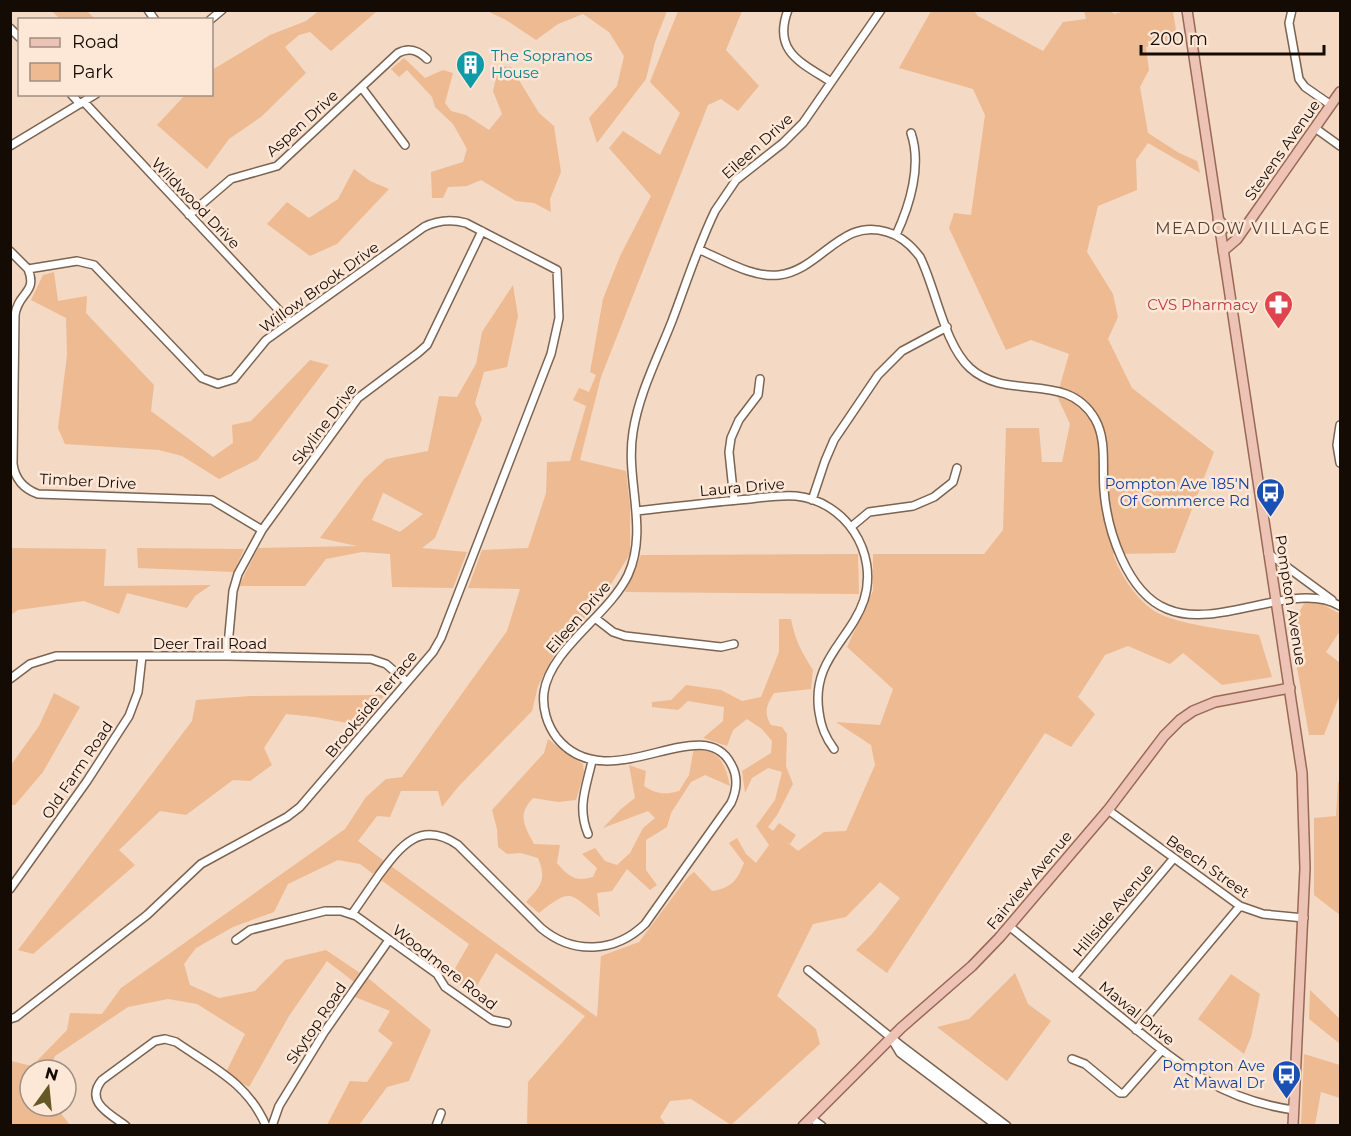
<svg xmlns="http://www.w3.org/2000/svg" width="1351" height="1136" font-family="Montserrat,sans-serif">
<style>
.green{fill:#eeba91;fill-rule:evenodd}
.lines{fill:none;stroke-linecap:round;stroke-linejoin:round}
.minor-casing{stroke:#7b6452;stroke-width:10}
.major-casing{stroke:#996956;stroke-width:12}
.minor{stroke:#fff;stroke-width:7}
.major{stroke:#ecc3b4;stroke-width:9}
.labels{text-anchor:middle;dominant-baseline:central;stroke-width:5;stroke-linejoin:round;paint-order:stroke}
.culture-label{font-size:15px;fill:#0d838f;stroke:#fde7d7;text-anchor:start}
.street-label{font-size:15px;fill:#140b05;stroke:#fde7d7}
.health-label{font-size:15px;fill:#be3a42;stroke:#fde7d7;text-anchor:end}
.transit-label{font-size:15px;fill:#164399;stroke:#fde7d7;text-anchor:end}
.neighbourhood-label{font-size:16px;letter-spacing:1.5px;fill:#574130;stroke:#fde7d7}
</style>
<rect width="100%" height="100%" fill="#f4d9c4"/>
<!-- green -->
<path class="green" d="M320,10l57,1 -46,40 -21,-19 -11,3 -14,12 21,26 -45,44 -32,22 -22,30 -50,-44 28,-30 27,-1v-24l58,-35 36,-14z
M52,11h35l8,8h-35z
M487,11h180l-12,31 -9,37 -49,64 -8,-25 28,-32 7,-30 -15,-24 -26,-18 -25,10 -22,16 -30,-20z
M678,11h64l-16,39 33,36 -21,25 -17,-12 -13,6 -107,272 -21,83 46,11 4,35v48l-24,38 -52,63 -16,31 -6,25 -74,76 -16,20 -4,-16h-37l-11,26 -13,-1 -19,25 26,20 -11,13 -13,-10 -22,-4 -50,24 -14,28 -41,15 -37,21 -12,16 6,21 29,13 36,-7 30,-31 41,-10 34,23 -6,9 -27,-21 -38,55 -40,71 -24,-13 20,-40 -48,-30 -29,-5 -40,8 -73,49 -6,14h-19v36h25l15,19 -59,1v-65l21,5 35,-36 3,-17 32,1 19,-26 224,-159 21,-32 20,-18 16,-2 105,-146 13,-42 -52,-1 14,-38 46,-2 18,-55 1,-31 23,-1 16,-55 -13,-6 6,-12 10,4 7,-17 -6,-3 13,-73 17,-43 31,-60 -42,-48 14,-17 37,24 20,-42 -30,-31z
M931,11h43l4,5 65,35 20,-29 23,-3 -2,-8h27l3,3 11,-3h48l5,33 -32,3 3,23 -9,17 8,46 31,20 18,8 3,12 -52,-30 -12,17 1,30 -39,16 -11,46 26,42 5,23 -10,22 24,49 82,64 -39,101 -62,1c7,21 27,52 49,61 25,11 69,15 97,20l13,42 -50,8 -39,-32 -13,11 -42,-18 -23,9 -27,42 17,17 -24,33 -26,-14 -158,240 -31,-23 16,-16 28,-36 -20,-16 -34,35 -33,7 -36,72 39,33 4,15 -89,81 -40,-26 -21,2 -10,16 6,8h-140l1,-1 1,-42 57,-66 -89,-63 -24,41 -22,-17 19,-33 -88,-64 10,-14 206,151 4,-61 38,-14 48,-64 7,-6 18,19c19,-3 25,-10 32,-28l-15,-20 8,-5 9,16 10,9 13,-18 -13,-19 19,-26 7,-28 -14,-4 -16,10 -7,15 -3,-22 29,-18 1,-12 -10,-12 -15,-10 -14,11 -6,16 -24,-8 20,-17 1,-14 -36,-6 -10,9 -26,-3v-5l19,-2 15,-15 35,5 21,11 19,-4 18,-45v-33h12c4,21 11,34 22,51l-2,19 -37,4c-7,11 -11,20 -3,32l11,2 5,7 -1,32 7,18 -16,31 -9,12 5,4 6,-8 17,12 -6,9 -8,-6 16,13 26,-19 22,-1 29,-66 -4,-20 -35,-23 44,3 13,-36 -46,-42 26,-56v-37h111l19,-24 3,-102h33l3,34h20l8,-38 -13,-28 12,-42 -38,-14 -25,10 -57,-122 5,-15 17,2 14,-100 -12,-26 -74,-21z
M404,58l21,20 18,-8 10,3 -8,30 6,8 15,4 23,15 13,-16 -9,-23 6,-25 12,1 28,46 15,13 7,46 -11,27 1,13 -17,-9 -18,-2 -35,-21 -14,6 -19,1 -5,11h-11l-1,-26 32,-10 4,-13 -14,-25 -18,-17 -3,-10 -25,-27 -8,7 -8,-8z
M354,169l16,12 19,8 -52,55 -27,12 -43,-32 20,-22 22,16 29,-19z
M54,272l4,29 29,-5 -1,17 68,72 -3,26 62,46 20,-14 -1,-18 19,-4 59,-61 19,5 -72,95 -38,19 -37,-23 -23,-6 -94,-6 -7,-16 9,-73 -1,-37 -35,-18 12,-25z
M513,285l5,31 -11,51 -23,5 -9,31 7,16 -47,119 -13,10 45,4 -14,36 -61,-1 -2,-33 -28,-2 -36,7 -21,27h-66l19,-38 99,-2 -37,-8 44,-59 22,-20 42,-8 11,-55 18,1 19,-33 6,-32zM383,493h1l39,21 -23,18 -28,-12z
M10,546l3,2 93,1 -2,37 107,-1 -16,11 -8,12 -60,-15 -8,21 -35,-13 -66,9 -7,5z
M137,548l107,1 -10,23 -96,-4z
M858,554l1,40 -234,-2 16,-37z
M1305,602l17,2 18,10v17l-14,21 14,11v31l-16,41h-15l-19,-107z
M54,693l26,14 -37,65 -28,33h-4v-40l28,-39z
M385,695l-27,30 -43,-8 -29,-3 -22,34 8,17 -22,16 -17,-1 -47,35 -26,-4 -41,39 16,15 -102,89 -15,-4 174,-229 4,-21 55,-4z
M548,739l20,16 15,9 1,9 -8,27 -18,2 -25,-4c-16,17 -9,27 1,46l26,1 -3,18c12,14 18,19 36,14l4,-9 -15,-14 13,-6 10,13 12,4 13,-12 13,-25 12,-10 -7,-7 -45,17 18,-19 14,-11 -6,-33 17,6 -2,15c12,8 20,9 35,5l10,-16 5,-27c26,2 31,15 36,38l-25,-11 -14,7 -20,31 -4,14 -21,13v30l11,15 -7,5 -23,-21 -15,22 -15,2 3,24c-31,-24 -28,-30 -61,-4l-13,-11c15,-16 21,-22 12,-44l-17,-5 -14,1 -9,-7 -1,-18 -5,-19 52,-57z
M1338,782h2v133l-26,-20v-77l22,-2z
M1015,973l13,31 23,17 -44,60 -70,-54 32,-8z
M1231,974l29,20 -9,43 -7,17 -46,-35z
M368,978l63,52 -22,51 -22,6 -28,38h-32l23,-44 17,1 26,-39 -15,-12 12,-20 -35,-14z
M1310,990l30,29v25l-31,-25z
M1304,1054l36,11v33l-19,-6 -6,33h-14z"/>
<g class="lines">
<defs>
<path id="minor" d="M148,10l7,10
M788,10c-16,42 14,53 43,72
M1292,10l-3,13 10,56 6,8 26,18
M210,20l12,-10
M10,28l10,10
M362,88l43,57
M71,94l9,10
M84,102l206,220
M1315,128l25,18
M10,146l86,-52
M189,215l42,-36 46,-13 121,-113c11,-6 20,-3 29,6
M896,235c14,-30 26,-70 15,-102
M700,250c24,10 52,28 79,25 42,-5 62,-58 108,-43 14,4 24,13 33,25 16,32 24,87 50,111 37,34 97,2 125,51 12,21 7,47 9,71 3,40 23,103 63,119 52,22 128,-30 173,-3
M10,251l18,18 49,-8 17,4 108,113 16,6 16,-5 32,-39 158,-113c14,-7 27,-8 42,-4l91,47 2,48 -8,36 -110,284 -8,14 -133,155 -13,10 -86,47 -54,51 -131,102 -6,2
M28,269c10,24 -10,23 -13,46l-2,149c2,15 11,25 25,30l174,6 50,30
M1340,425l-3,20 3,18
M734,500l-5,-48 2,-14 8,-18 19,-25 2,-16
M812,500l13,-39 9,-21 44,-65 24,-24 45,-24
M636,511c38,-4 76,-9 114,-12 15,-2 31,-4 46,-3 49,5 83,56 68,104 -14,41 -53,60 -45,112 2,15 6,25 15,37
M851,527l18,-15 44,-6 21,-9 19,-15 4,-14
M1268,553l64,47
M595,618l18,14 12,4 96,11 13,-3
M227,656l6,-65 5,-17 24,-44 96,-132 60,-45 9,-8 55,-114
M10,679l20,-15 26,-8h171l144,3 15,5 21,18
M1108,810l132,96 23,8 41,4
M588,834c-11,-27 -2,-46 4,-73
M10,889l77,-108 42,-65 9,-24 4,-36
M352,914c9,-13 18,-26 27,-39 21,-28 41,-56 79,-30l83,83c32,27 74,25 104,-4l86,-121c6,-13 7,-27 0,-39 -29,-56 -123,37 -174,-26 -10,-13 -15,-30 -13,-46 6,-43 65,-77 84,-117 21,-46 -3,-95 5,-143 6,-39 25,-75 39,-111 14,-37 26,-75 43,-110l21,-31 47,-37 20,-20 78,-113
M1009,926c36,29 71,58 107,87 60,48 99,86 178,97
M236,940l14,-10 75,-19h16l15,5 81,58 8,13 47,33 15,3
M808,970l91,74 108,82
M1073,978l101,-120
M1136,1030l104,-124
M894,1043l6,10 97,73
M1072,1059l13,5 35,29h4l38,-43
M811,1118l11,8
M126,1126c-16,-12 -42,-24 -24,-46l53,-39 10,-2 11,3c36,25 72,41 90,84
M272,1126l7,-20 46,-75 64,-91
M436,1126l5,-13"/>
<path id="major" d="M1187,10l115,763 3,95 -12,258
M1218,219c7,10 17,12 28,7
M1223,251l14,-12 103,-147
M803,1126l98,-98 71,-62 27,-28 109,-128 56,-74 16,-16 13,-9 22,-9 75,-14"/>
</defs>
<!-- minor casing -->
<use href="#minor" class="minor-casing"/>
<!-- major casing -->
<use href="#major" class="major-casing"/>
<!-- minor -->
<use href="#minor" class="minor"/>
<!-- major -->
<use href="#major" class="major"/>
</g>
<!-- icons -->
<defs>
<symbol id="building-pin" viewBox="-11 -11 22 30"><path d="M0 17L-7.5 6A9.5 9.5 0 1 1 7.5 6Z" fill="#0f9aa8" stroke="#fde7d7"/><path d="M-4-6H4V6H1V3H-1V6H-4ZM-2.5-4.3h1.7v1.8h-1.7ZM.8-4.3h1.7v1.8H.8ZM-2.5-1h1.7V.8h-1.7ZM.8-1h1.7V.8H.8Z" fill="#fff"/></symbol>
<symbol id="pharmacy-pin" viewBox="-11 -11 22 30"><path d="M0 17L-7.5 6A9.5 9.5 0 1 1 7.5 6Z" fill="#e0444e" stroke="#fde7d7"/><path d="M-2-6h4v4h4v4h-4v4h-4v-4h-4v-4h4Z" fill="#fff"/></symbol>
<symbol id="bus-pin" viewBox="-11 -11 22 30"><path d="M0 17L-7.5 6A9.5 9.5 0 1 1 7.5 6Z" fill="#1a4fb4" stroke="#fde7d7"/><path d="M-5-6H5V4H4V6H2V4H-2V6H-4V4H-5ZM-3.5-4V0h7V-4ZM-3.5 1.2v1.5H-2V1.2ZM2 1.2v1.5H3.5V1.2Z" fill="#fff"/></symbol>
</defs>
<g fill-rule="evenodd">
<use href="#building-pin" x="454" y="48" width="33" height="45"/>
<use href="#pharmacy-pin" x="1262" y="288" width="33" height="45"/>
<use href="#bus-pin" x="1254" y="476" width="33" height="45"/>
<use href="#bus-pin" x="1270" y="1058" width="33" height="45"/>
</g>
<g class="labels">
<!-- culture labels -->
<g class="culture-label">
<text x="491" y="55">The Sopranos<tspan x="491" dy="17">House</tspan></text>
</g>
<!-- street labels -->
<g class="street-label">
<text transform="translate(302 123) rotate(-42)">Aspen Drive</text>
<text transform="translate(757 146) rotate(-42)">Eileen Drive</text>
<text transform="translate(1282 150) rotate(-55)">Stevens Avenue</text>
<text transform="translate(196 203) rotate(46)">Wildwood Drive</text>
<text transform="translate(319 287) rotate(-36)">Willow Brook Drive</text>
<text transform="translate(324 424) rotate(-53)">Skyline Drive</text>
<text transform="translate(88 481) rotate(3)">Timber Drive</text>
<text transform="translate(742 487) rotate(-5)">Laura Drive</text>
<text transform="translate(1291 600) rotate(81)">Pompton Avenue</text>
<text transform="translate(578 617) rotate(-49)">Eileen Drive</text>
<text x="210" y="643">Deer Trail Road</text>
<text transform="translate(371 704) rotate(-50)">Brookside Terrace</text>
<text transform="translate(77 770) rotate(-56)">Old Farm Road</text>
<text transform="translate(1208 866) rotate(35)">Beech Street</text>
<text transform="translate(1029 880) rotate(-50)">Fairview Avenue</text>
<text transform="translate(1113 910) rotate(-50)">Hillside Avenue</text>
<text transform="translate(445 967) rotate(38)">Woodmere Road</text>
<text transform="translate(1137 1013) rotate(39)">Mawal Drive</text>
<text transform="translate(316 1023) rotate(-56)">Skytop Road</text>
</g>
<!-- health labels -->
<g class="health-label">
<text x="1258" y="304">CVS Pharmacy</text>
</g>
<!-- transit labels -->
<g class="transit-label">
<text x="1250" y="483">Pompton Ave 185'N<tspan x="1250" dy="17">Of Commerce Rd</tspan></text>
<text x="1265" y="1065">Pompton Ave<tspan x="1265" dy="17">At Mawal Dr</tspan></text>
</g>
<!-- neighbourhood labels -->
<g class="neighbourhood-label">
<text x="1243" y="228">MEADOW VILLAGE</text>
</g>
</g>
<!-- border -->
<rect width="1351" height="1136" fill="none" stroke="#140b05" stroke-width="24"/>
<!-- legend -->
<rect x="18" y="18" width="195" height="78" fill="#fde7d7" stroke="#a08f83" stroke-width="1.5"/>
<rect x="30" y="38" width="30" height="9" fill="#ecc3b4" stroke="#a08f83" stroke-width="1.5"/>
<text x="72" y="48" font-size="18" fill="#140b05">Road</text>
<rect x="30" y="63" width="30" height="18" fill="#eeba91" stroke="#a08f83" stroke-width="1.5"/>
<text x="72" y="78" font-size="18" fill="#140b05">Park</text>
<!-- north arrow -->
<g transform="translate(48 1088) rotate(15)"><circle r="28" fill="#fde7d7" stroke="#a08f83" stroke-width="1.5"/>
<path d="M0-4.5L10 22L0 15L-10 22Z" fill="#655825"/>
<text y="-9" font-size="16" font-weight="bold" text-anchor="middle" fill="#140b05">N</text>
</g>
<!-- scale -->
<path d="M1141 45v9h183v-9" fill="none" stroke="#140b05" stroke-width="3"/>
<text x="1150" y="45" font-size="18" fill="#140b05" stroke="#fde7d7" stroke-width="4.5" paint-order="stroke">200 m</text>
</svg>
